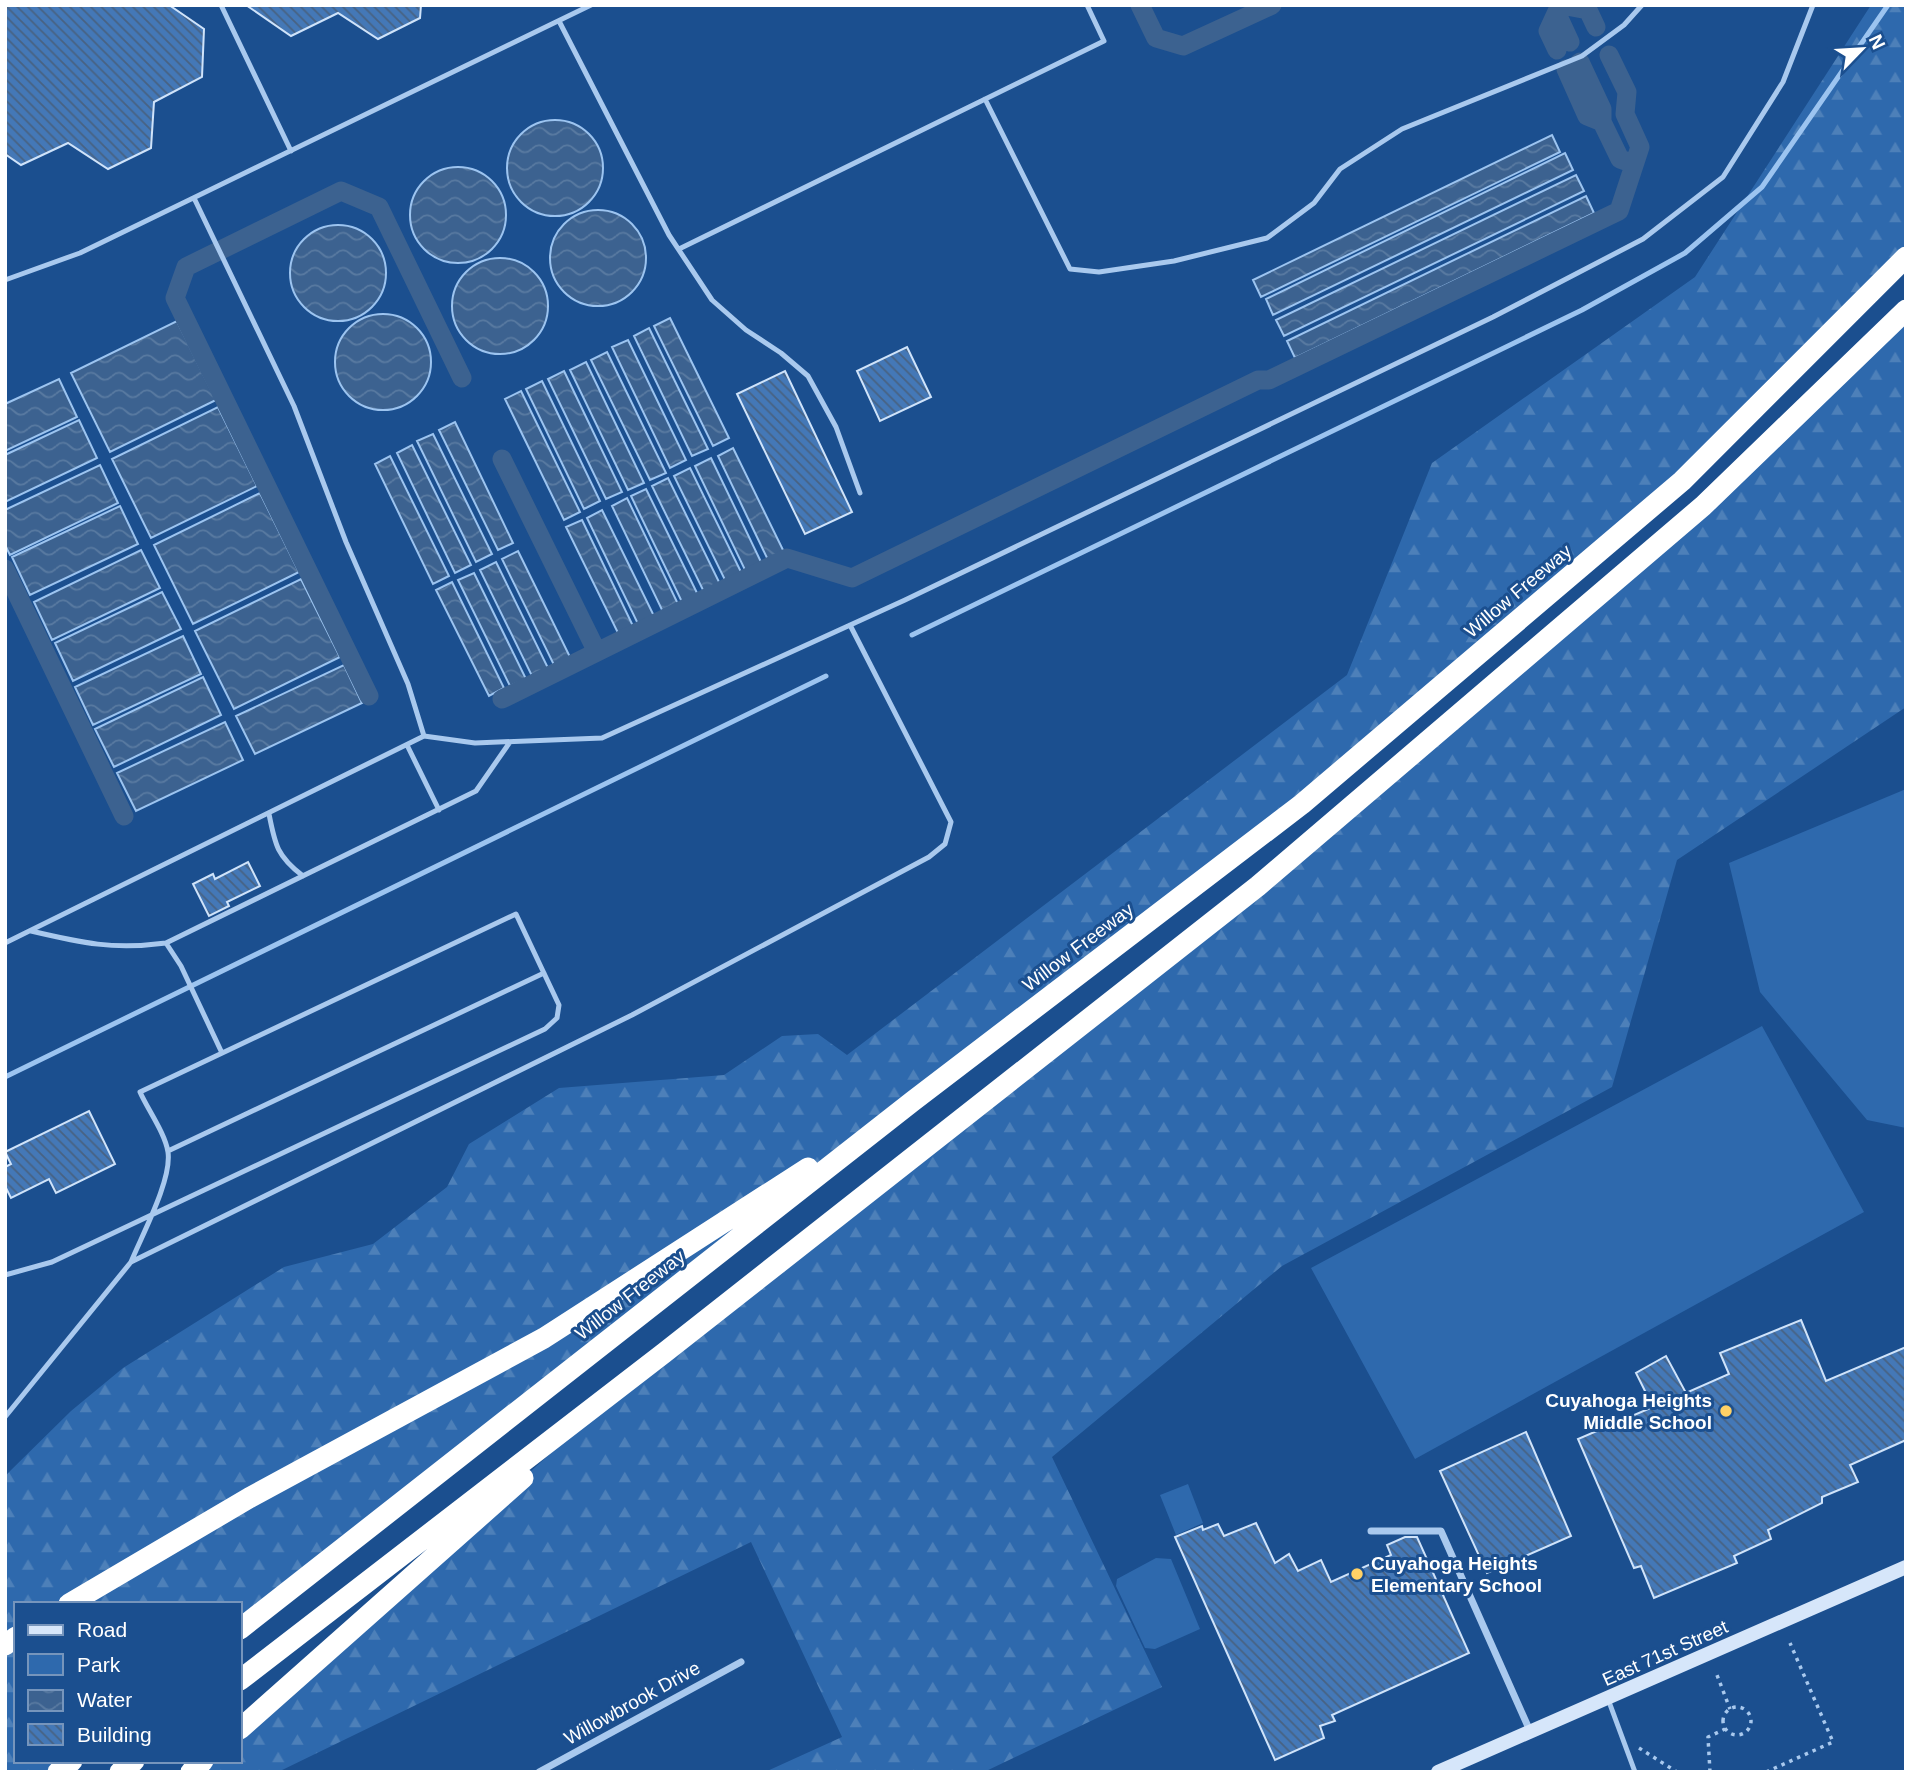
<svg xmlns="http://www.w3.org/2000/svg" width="1911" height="1777" font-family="Helvetica,sans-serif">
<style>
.green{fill:#2e69ad}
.forest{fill:url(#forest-firs)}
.water{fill:url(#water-waves);stroke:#9cc4f0;stroke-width:2}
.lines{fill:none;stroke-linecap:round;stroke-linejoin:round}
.stream{stroke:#9cc4f0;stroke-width:5}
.canal{stroke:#3c6290;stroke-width:19}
.building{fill:url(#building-back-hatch);stroke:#cfe3fa;stroke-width:2}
.path{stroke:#a9c9ee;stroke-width:3.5;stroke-dasharray:3.5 5;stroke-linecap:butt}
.service{stroke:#a9c9ee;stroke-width:5}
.minor{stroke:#a9c9ee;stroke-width:7}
.secondary{stroke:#d6e6fa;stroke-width:14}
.motorway{stroke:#fff;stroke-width:21}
.poi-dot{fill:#ffd166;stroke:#1b4f8f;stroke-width:2.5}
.labels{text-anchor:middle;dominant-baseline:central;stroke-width:6;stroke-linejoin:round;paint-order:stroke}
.street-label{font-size:19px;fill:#fff;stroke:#1b4f8f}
.poi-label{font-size:19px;font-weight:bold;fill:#fff;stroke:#1b4f8f;text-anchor:end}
</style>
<defs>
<pattern id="forest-firs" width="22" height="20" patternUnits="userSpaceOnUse" patternTransform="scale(1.75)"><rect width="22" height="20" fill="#2e69ad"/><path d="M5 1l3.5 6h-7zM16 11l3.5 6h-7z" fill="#4d80b9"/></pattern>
<pattern id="water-waves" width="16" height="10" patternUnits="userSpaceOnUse" patternTransform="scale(1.75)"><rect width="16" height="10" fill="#3c6290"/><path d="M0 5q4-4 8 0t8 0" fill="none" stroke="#597aa1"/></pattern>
<pattern id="building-back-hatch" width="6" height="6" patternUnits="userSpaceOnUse" patternTransform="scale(1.75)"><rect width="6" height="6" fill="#4478b7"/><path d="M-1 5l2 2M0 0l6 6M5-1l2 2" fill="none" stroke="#486282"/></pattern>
</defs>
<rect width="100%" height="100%" fill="#1b4f8f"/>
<!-- green -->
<path class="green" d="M1906,789v339l-39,-8 -107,-128 -31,-129z
M1762,1026l102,186 -449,247 -104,-191z
M1188,1484l15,39 -27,12 -16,-40z
M1156,1558l15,1 29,70 -45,20 -10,-1 -29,-62 1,-7z"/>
<!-- forest -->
<path class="forest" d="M1871,5h35v252l-224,224 -380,323 -1062,825v-25h-224v157h56l-14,11h-53v-296l66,-65 52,-43 161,-101 89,-23 74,-57 22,-43 90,-56 165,-13 58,-39 36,-2 29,21 500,-380 85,-212 263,-186z
M1906,310v397l-229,153 -65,227 -330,179 -230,191 110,230 -178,85h-219l77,-35 -91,-195 -473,230h-87l12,-11h37v-32l424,-376 594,-467 445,-380z"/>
<!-- water -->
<path class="water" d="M507 168a48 48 0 1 1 96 0a48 48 0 1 1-96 0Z
M1552,135l8,17 -299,145 -8,-17z
M1565,153l8,17 -300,145 -7,-16z
M410 215a48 48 0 1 1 96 0a48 48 0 1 1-96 0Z
M1576,175l8,16 -300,145 -8,-16z
M1586,196l8,17 -299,145 -8,-17z
M550 258a48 48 0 1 1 96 0a48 48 0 1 1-96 0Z
M290 273a48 48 0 1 1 96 0a48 48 0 1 1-96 0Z
M452 306a48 48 0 1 1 96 0a48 48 0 1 1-96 0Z
M335 362a48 48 0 1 1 96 0a48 48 0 1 1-96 0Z
M670,318l59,120 -16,8 -59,-120z
M177,321l39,79 -106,52 -39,-79z
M649,328l59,121 -16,7 -58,-120z
M628,340l58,120 -16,8 -58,-121z
M607,352l59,121 -16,7 -59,-120z
M586,362l58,121 -16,7 -58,-120z
M564,371l58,121 -16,7 -58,-120z
M59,379l18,38 -72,34v-47z
M542,381l58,120 -16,8 -58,-120z
M521,391l59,121 -16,8 -59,-121z
M218,407l39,79 -106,52 -39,-79z
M79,420l18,38 -92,44v-47z
M455,422l58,121 -15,7 -59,-120z
M433,434l59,120 -16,8 -59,-121z
M412,445l59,120 -16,8 -58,-120z
M733,448l52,106 -16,8 -51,-106z
M390,456l59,120 -16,8 -58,-120z
M711,458l51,106 -16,8 -51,-106z
M100,465l18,38 -108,52 -5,-10v-35z
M690,468l52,106 -16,8 -52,-106z
M668,478l52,106 -16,8 -52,-106z
M646,489l52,106 -16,7 -51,-106z
M260,493l39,79 -106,52 -39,-79z
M627,498l51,106 -15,8 -51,-106z
M120,506l18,38 -108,51 -18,-38z
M602,510l52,106 -16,8 -51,-106z
M582,520l51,106 -15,7 -52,-106z
M141,550l19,38 -108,52 -18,-38z
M518,551l52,106 -16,8 -52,-106z
M496,562l52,106 -16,8 -52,-106z
M474,573l52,106 -16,7 -52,-106z
M301,579l39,78 -106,52 -39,-78z
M452,582l52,106 -15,8 -53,-106z
M162,592l19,37 -108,52 -18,-38z
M183,636l18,38 -108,51 -18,-38z
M344,665l18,38 -107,51 -19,-38z
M203,677l18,38 -107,52 -19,-38z
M225,722l18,38 -107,51 -19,-38z"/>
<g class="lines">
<!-- stream -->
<path class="stream" d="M912,635l670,-325 103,-57 77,-66 126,-182
M5,1077l821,-401"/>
<!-- canal -->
<path class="canal" d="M1140,5l16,33 27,8 89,-41
M1561,5l27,5 8,17
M1560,6l-2,10 12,26
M1557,50l-9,-19 12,-26
M1580,62l22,47v13l18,37 14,5
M1566,69l21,47 15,6
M502,459l95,193
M5,569l119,247
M369,696l-194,-398 11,-31 155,-76 38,16 83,171
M502,699l285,-141 65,20 406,-198h11l350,-169 21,-64 -15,-33 2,-22 -18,-37"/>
</g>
<!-- building -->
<path class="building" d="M5,5h164l35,24 -2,48 -48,25 -3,46 -43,21 -40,-26 -47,22 -16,-11z
M246,5h175l-1,13 -42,21 -40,-26 -47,23z
M907,347l24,50 -51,24 -23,-50z
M785,371l67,141 -47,22 -68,-140z
M248,862l12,24 -33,16 2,4 -20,10 -16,-32 20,-10 2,5z
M89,1111l26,53 -59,29 -7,-14 -38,19 -6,-12v-19l6,-3 -6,-12z
M1801,1320l25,61 80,-34v93l-56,25 8,17 -36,15v6l-54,27 3,9 -37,17 3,7 -83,35 -13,-32 -7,2 -56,-129 75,-32 -17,-34 30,-17 20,37 43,-19 -9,-21z
M1526,1432l45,104 -84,37 -47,-102z
M1256,1523l19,40 14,-9 9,17 23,-11 10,22 60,-27 -4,-10 18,-8h12l52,116 -137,62 3,6 -15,5 4,12 -49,22 -100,-223 27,-11 1,4 15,-6 6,12z"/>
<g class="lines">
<!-- path -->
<path class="path" d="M1717,1675l13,34
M1723 1721a14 14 0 1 1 28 0a14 14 0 1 1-28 0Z
M1639,1748l38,24
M1710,1772l-2,-35 17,-8
M1766,1772l67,-30 -43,-99"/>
<!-- service -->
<path class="service" d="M221,5l70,146
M559,21l110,214 43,65 34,30 35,23 27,23 28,51 24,66
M985,99l85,170 29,3 75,-11 93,-23 47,-35 26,-34 62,-40 180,-73 42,-31 18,-20
M194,198l100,208 52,136 62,142 16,52
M679,249l425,-208 -17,-36
M5,280l75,-27 511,-248
M407,745l32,65
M269,814c6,31 8,42 34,62
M31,931c51,12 82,19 135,12l310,-152 34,-49
M5,943l419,-207 51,7 127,-5 303,-138 588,-283 150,-78 80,-62 60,-95 30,-77
M166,943l15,23 41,87
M168,1151l376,-178
M5,1275l47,-13 493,-233 12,-11 2,-13 -43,-91 -376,178c8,18 25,41 28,60 4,28 -26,83 -37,110
M5,1417l126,-155 501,-247 297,-158 16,-13 6,-22 -101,-197
M1608,1699l27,73"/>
<!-- minor -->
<path class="minor" d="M1371,1531h70l89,200
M539,1772l202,-110"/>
<!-- secondary -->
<path class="secondary" d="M1438,1772l468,-205"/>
<!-- motorway -->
<path class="motorway" d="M69,1604l180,-106 295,-160 264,-170
M240,1629l673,-528 389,-297 380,-323 224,-224
M5,1645l11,-8
M240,1680l424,-327 594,-467 445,-380 203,-196
M240,1729l283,-251
M58,1772l14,-11
M120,1772l14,-11
M191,1772l12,-11"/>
</g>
<!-- markers -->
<g class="poi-dot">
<circle cx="1726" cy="1411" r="7"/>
<circle cx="1357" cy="1574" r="7"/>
</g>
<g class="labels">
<!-- street labels -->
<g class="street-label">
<text transform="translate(1518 591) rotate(-40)">Willow Freeway</text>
<text transform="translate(1078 947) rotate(-37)">Willow Freeway</text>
<text transform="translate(630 1295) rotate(-38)">Willow Freeway</text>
<text transform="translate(1665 1653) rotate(-24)">East 71st Street</text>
<text transform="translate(632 1703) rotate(-29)">Willowbrook Drive</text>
</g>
<!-- poi labels -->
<g class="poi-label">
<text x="1712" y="1400">Cuyahoga Heights<tspan x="1712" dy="22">Middle School</tspan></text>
<text x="1371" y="1563" text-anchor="start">Cuyahoga Heights<tspan x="1371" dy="22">Elementary School</tspan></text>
</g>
</g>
<!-- border -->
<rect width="1911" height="1777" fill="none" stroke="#ffffff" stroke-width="14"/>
<!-- legend -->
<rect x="14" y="1602" width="228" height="161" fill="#1b4f8f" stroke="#7695bc" stroke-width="2"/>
<rect x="28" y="1625" width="35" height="10" fill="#d6e6fa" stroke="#7695bc" stroke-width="2"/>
<text x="77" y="1637" font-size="21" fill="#ffffff">Road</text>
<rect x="28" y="1654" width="35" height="21" fill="#2e69ad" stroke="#7695bc" stroke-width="2"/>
<text x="77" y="1672" font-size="21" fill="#ffffff">Park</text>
<rect x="28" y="1690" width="35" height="21" fill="url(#water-waves)" stroke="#7695bc" stroke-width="2"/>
<text x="77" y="1707" font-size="21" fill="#ffffff">Water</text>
<rect x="28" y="1724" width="35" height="21" fill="url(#building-back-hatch)" stroke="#7695bc" stroke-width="2"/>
<text x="77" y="1742" font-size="21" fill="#ffffff">Building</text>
<!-- north arrow -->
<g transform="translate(1862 49) rotate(65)" stroke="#1b4f8f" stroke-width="5" paint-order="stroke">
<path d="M0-5L12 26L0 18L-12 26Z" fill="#ffffff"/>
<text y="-10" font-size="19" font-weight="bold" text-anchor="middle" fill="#ffffff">N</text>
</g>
</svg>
